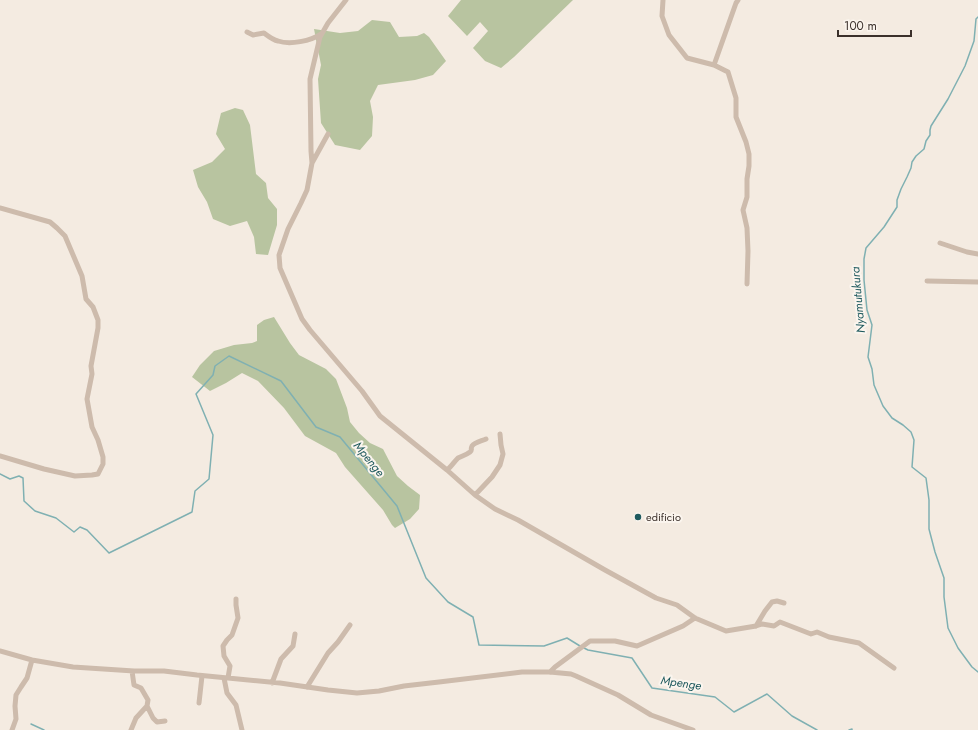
<svg xmlns="http://www.w3.org/2000/svg" width="978" height="730" font-family="Jost,sans-serif">
<style>
.green{fill:#b8c4a0}
.lines{fill:none;stroke-linecap:round;stroke-linejoin:round}
.stream{stroke:#7fb0b2;stroke-width:1.5}
.minor{stroke:#cdbbac;stroke-width:5}
.poi-dot{fill:#1f5a5e;stroke:#fbf5ee;stroke-width:1.5}
.labels{text-anchor:middle;dominant-baseline:central;stroke-width:4;stroke-linejoin:round;paint-order:stroke}
.poi-label{font-size:11px;fill:#3b302b;stroke:#fbf5ee;text-anchor:start}
.water-label{font-size:12px;font-style:italic;fill:#1f5a5e;stroke:#fbf5ee}
</style>
<rect width="100%" height="100%" fill="#f4ebe1"/>
<!-- green -->
<path class="green" d="M461,0h112l-59,57 -13,11 -16,-7 -12,-13 15,-17 -8,-9 -13,14 -19,-20z
M372,20l18,2 9,15 18,-1 7,-3 5,4 17,24 -13,14 -18,5 -37,5 -8,16 3,16 -1,19 -12,14 -25,-5 -14,-22 -3,-44 3,-14 -7,-36 26,4 18,-2z
M235,108l8,2 7,15 6,49 10,9 2,15 9,11v16l-9,30 -12,-1 -2,-17 -7,-16 -17,5 -17,-7 -6,-17 -9,-15 -5,-17 19,-8 13,-13 -9,-15 5,-21z
M274,317l16,26 9,12 27,14 10,10 11,29 3,14 9,11 11,10 13,6 14,27 11,10 12,9 -1,14 -9,10 -15,9 -3,-3 -9,-15 -38,-43 -9,-14 -31,-17 -21,-28 -26,-27 -16,-8 -16,10 -16,8 -18,-14 8,-12 14,-14 20,-6 18,-2 5,-2v-16l7,-5z"/>
<g class="lines">
<!-- stream -->
<path class="stream" d="M978,17l-2,2 -2,22 -9,25 -17,33 -17,27 -1,4v5l-4,6 -2,8 -8,7 -4,6 -1,6 -4,9 -6,12 -4,11v7l-13,20 -18,21 -2,11v21l3,30 5,15 -4,32 4,12 2,16 9,21 9,12 11,7 8,7 3,8 -2,27 14,11 3,22v29l6,23 9,26v19l4,31 10,20 14,19 6,5
M0,474l10,5 9,-3 4,2 1,23 11,10 21,7 18,14 6,-5 7,3 22,23 83,-41 3,-21 14,-12 4,-44 -17,-41 17,-19 2,-9 14,-10 52,25 35,46 24,10 57,69 29,72 22,24 25,15 6,28 65,1 23,-8 13,8
M584,648l4,2 44,8 20,30 63,9 19,15 33,-18 25,22 25,14
M31,724l13,6
M849,730l3,-1v1"/>
<!-- minor -->
<path class="minor" d="M346,0l-18,23 -8,14 -10,42 1,72 1,12 -5,27 -6,13 -13,26 -9,26 1,13 22,51 8,11 52,61 18,25 67,54 28,25 20,14 23,11 87,50 51,28 21,7 18,13 31,13 30,-5 6,-2 12,2 6,-4 31,12 6,-2 12,5 30,6 35,25
M663,0l-1,16 7,19 18,23 27,7 14,7 8,26v19l10,25 3,12v12l-2,13v18l-4,13 4,18 1,23 -1,33
M247,32l6,3 11,-2c4,3 9,7 14,8 12,4 33,0 43,-7
M714,65l22,-62 2,-3
M312,163l16,-29
M0,208l50,14 7,6 8,8 17,40 4,23 7,8 5,13v8l-7,38 1,8 -5,25 5,28 6,13 5,17v7l-5,10 -6,1 -17,1 -31,-7 -44,-13
M940,243l27,9 11,2
M927,281l51,1
M447,470c4,-3 7,-8 11,-12 4,-2 8,-3 12,-6 3,-3 0,-2 2,-6 3,-4 10,-5 14,-7
M475,495l17,-18 8,-12 3,-11 -2,-9 -1,-11
M756,626l9,-15 7,-9 5,-1 7,2
M0,651l32,9 41,7 61,4h30l33,4 83,8 48,7 29,3 22,-2 25,-5 35,-4 83,-10h28l21,2 5,2 42,19 33,20 42,15
M550,672l5,-5 35,-26h25l22,5 46,-20 12,-8
M224,678l3,15 9,12 6,25
M228,678l2,-12 -6,-10 -1,-10 4,-6 5,-5 6,-17 -2,-13v-6
M272,683l9,-24 12,-13 2,-12
M307,687l21,-34 10,-11 12,-17
M199,703l3,-27
M147,706l6,12 4,4 8,-1
M12,730l4,-11 -1,-13 1,-11 5,-8 6,-9 5,-18
M131,730l5,-12 11,-12 1,-6 -7,-12 -7,-3 -2,-14"/>
</g>
<!-- markers -->
<circle class="poi-dot" cx="638" cy="517" r="4"/>
<g class="labels">
<!-- poi labels -->
<g class="poi-label">
<text x="646" y="517">edificio</text>
</g>
<!-- water labels -->
<g class="water-label">
<text transform="translate(858 300) rotate(-95)">Nyamutukura</text>
<text transform="translate(369 459) rotate(51)">Mpenge</text>
<text transform="translate(681 683) rotate(8)">Mpenge</text>
</g>
</g>
<!-- scale -->
<path d="M838 30v6h73v-6" fill="none" stroke="#3b302b" stroke-width="2"/>
<text x="844" y="30" font-size="12" fill="#3b302b" stroke="#fbf5ee" stroke-width="3" paint-order="stroke">100 m</text>
</svg>
